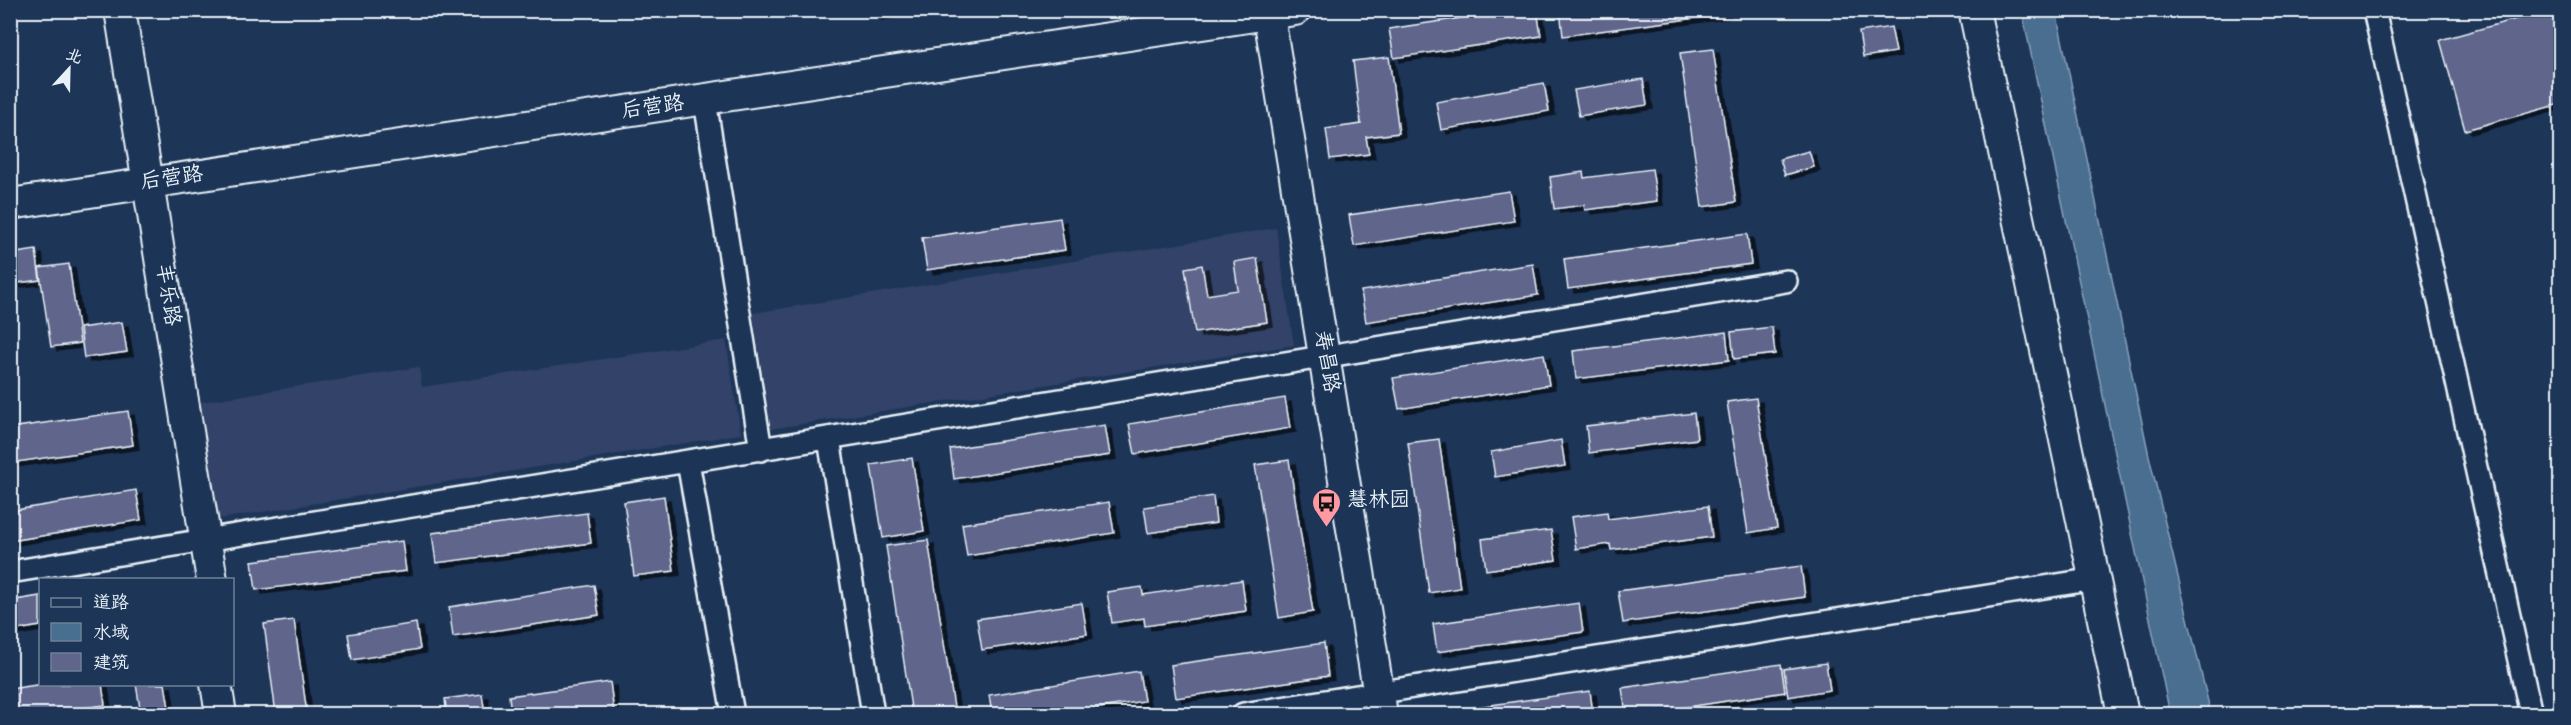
<svg xmlns="http://www.w3.org/2000/svg" width="2571" height="725" font-family="Dekko,'LXGW WenKai TC',sans-serif">
<style>
.built{fill:#314367}
.water{fill:#486e90;stroke:#88a2ba;stroke-width:1.5}
.building{fill:#60658c;stroke:#e8f1f8;stroke-width:1.5;filter:url(#shadow)}
.lines{fill:none;stroke-linecap:round;stroke-linejoin:round}
.street-casing{stroke:#e8f1f8;stroke-width:26}
.secondary-casing{stroke:#e8f1f8;stroke-width:34}
.street{stroke:#1d3557;stroke-width:21}
.secondary{stroke:#1d3557;stroke-width:30}
.labels{text-anchor:middle;dominant-baseline:central;stroke-width:4.5;stroke-linejoin:round;paint-order:stroke}
.street-label{font-size:21px;fill:#e8f1f8;stroke:#1d3557}
.poi-label{font-size:21px;fill:#e8f1f8;stroke:#1d3557;text-anchor:start}
</style>
<defs>
<filter id="shadow"><feDropShadow dx="6" dy="4" stdDeviation="0" flood-color="#0009"/></filter>
</defs>
<rect width="100%" height="100%" fill="#1d3557"/>
<filter id="ink" filterUnits="userSpaceOnUse"><feTurbulence type="fractalNoise" baseFrequency=".0167" numOctaves="2"/><feDisplacementMap in="SourceGraphic" scale="12" xChannelSelector="R" yChannelSelector="G"/><feConvolveMatrix kernelMatrix="1 2 1 2 8 2 1 2 1" color-interpolation-filters="sRGB"/></filter>
<g filter="url(#ink)">
<!-- built -->
<path class="built" d="M1276,228l18,117 -523,84 -18,-116z
M726,340l15,94 -522,85 -19,-117 219,-35 3,20z"/>
<!-- water -->
<path class="water" d="M2022,11h34l93,445 62,258h-41z"/>
<!-- building -->
<path class="building" d="M875,10h37l-36,6z
M1514,10h23l4,26 -147,22 -5,-29z
M1560,10h164l1,4 -162,22z
M2549,10h11v94l-95,26 -25,-90z
M1891,27l5,25 -33,5 -4,-25z
M1713,49l23,153 -34,5 -22,-154z
M1389,57l10,76 -33,4 3,17 -39,5 -4,-30 35,-5 -8,-63z
M1643,79l4,26 -68,11 -5,-26z
M1544,83l5,28 -108,19 -5,-28z
M1809,151l5,16 -29,8 -5,-16z
M1652,169l5,32 -72,9 -1,-5 -30,4 -4,-32 33,-5 1,6z
M1509,191l5,30 -160,25 -5,-31z
M1060,218l5,32 -138,20 -5,-32z
M1747,234l4,30 -183,25 -4,-30z
M36,250l4,30 -30,4v-30z
M1257,258l10,64 -72,11 -10,-65 17,-3 5,30 31,-5 -4,-28z
M69,264l11,79 -29,4 -12,-79z
M1533,264l5,31 -172,27 -5,-31z
M122,322l5,30 -43,6 -4,-30z
M1772,327l3,27 -41,5 -3,-27z
M1726,332l3,28 -153,19 -3,-28z
M1544,354l5,31 -150,24 -6,-31z
M1285,398l5,30 -155,26 -6,-30z
M1756,398l21,130 -29,5 -21,-131z
M128,411l5,34 -123,18v-35z
M1694,413l3,26 -108,14 -3,-27z
M1105,425l5,30 -156,24 -4,-30z
M1439,439l21,149 -31,5 -21,-150z
M1561,440l4,26 -70,11 -4,-25z
M912,458l12,73 -41,7 -12,-73z
M1289,460l24,152 -34,6 -24,-153z
M136,490l5,30 -131,21v-30z
M664,496l10,75 -40,5 -10,-74z
M1213,496l3,27 -68,10 -4,-26z
M1109,502l5,31 -147,23 -5,-32z
M1708,506l4,31 -101,13 -1,-6 -34,5 -5,-32 36,-5 1,7z
M587,513l4,30 -155,20 -4,-30z
M1551,530l5,30 -70,10 -4,-31z
M928,540l27,174h-43l-26,-168z
M402,541l4,30 -150,19 -4,-29z
M1801,566l4,31 -182,26 -5,-32z
M1242,580l4,31 -101,15 -1,-8 -32,5 -5,-31 35,-5 1,8z
M594,585l5,30 -146,22 -4,-30z
M40,596v30l-30,5v-30z
M1082,603l5,31 -105,16 -5,-31z
M1579,603l4,29 -146,20 -4,-28z
M294,620l13,94h-31l-12,-90z
M416,623l4,26 -68,11 -4,-26z
M1324,643l4,33 -152,22 -5,-33z
M1826,663l4,27 -42,7 -4,-28z
M1781,664l4,28 -143,22h-16l-4,-26z
M1139,671l5,30 -83,13h-69l-3,-19z
M610,682l4,31 -103,1 -2,-18z
M43,684h59l3,21 -68,9h-27v-25z
M136,684h29l5,30h-29z
M1590,691l3,23h-122l-1,-6z
M482,694l3,20h-91l52,-6 -1,-9z"/>
<g class="lines">
<defs>
<path id="street" d="M2374,10l157,704
M705,101l56,349
M829,439l44,275
M688,462l45,252
M10,572l1776,-291
M1243,714l852,-135"/>
<path id="secondary" d="M120,10l92,570
M1268,10l114,704
M1974,10l149,704
M10,204l1285,-194
M216,684l5,30"/>
</defs>
<!-- street casing -->
<use href="#street" class="street-casing"/>
<!-- secondary casing -->
<use href="#secondary" class="secondary-casing"/>
<!-- street -->
<use href="#street" class="street"/>
<!-- secondary -->
<use href="#secondary" class="secondary"/>
</g>
</g>
<!-- icons -->
<defs>
<symbol id="bus-pin" viewBox="-11 -11 22 30"><path d="M0 17L-7.5 6A9.5 9.5 0 1 1 7.5 6Z" fill="#ff9aa2" stroke="#1d3557"/><path d="M-5-6H5V4H4V6H2V4H-2V6H-4V4H-5ZM-3.5-4V0h7V-4ZM-3.5 1.2v1.5H-2V1.2ZM2 1.2v1.5H3.5V1.2Z" fill="#111"/></symbol>
</defs>
<g fill-rule="evenodd">
<use href="#bus-pin" x="1310" y="486" width="33" height="45"/>
</g>
<g class="labels">
<!-- street labels -->
<g class="street-label">
<text transform="translate(653 109) rotate(-8)">后营路</text>
<text transform="translate(172 180) rotate(-8)">后营路</text>
<text transform="translate(166 295) rotate(81)">丰乐路</text>
<text transform="translate(1325 362) rotate(81)">寿昌路</text>
</g>
<!-- poi labels -->
<g class="poi-label">
<text x="1347" y="502">慧林园</text>
</g>
</g>
<!-- margin -->
<rect width="2571" height="725" fill="none" stroke="#1d3557" stroke-width="36"/>
<rect x="18" y="18" width="2535" height="689" fill="none" stroke="#e8f1f8" stroke-width="2" filter="url(#ink)"/>
<!-- legend -->
<rect x="39" y="578" width="195" height="108" fill="#1d3557" stroke="#6e8097" stroke-width="1.5"/>
<rect x="51" y="598" width="30" height="9" fill="#1d3557" stroke="#6e8097" stroke-width="1.5"/>
<text x="93" y="608" font-size="18" fill="#e8f1f8">道路</text>
<rect x="51" y="623" width="30" height="18" fill="#486e90" stroke="#6e8097" stroke-width="1.5"/>
<text x="93" y="638" font-size="18" fill="#e8f1f8">水域</text>
<rect x="51" y="653" width="30" height="18" fill="#60658c" stroke="#6e8097" stroke-width="1.5"/>
<text x="93" y="668" font-size="18" fill="#e8f1f8">建筑</text>
<!-- north arrow -->
<g transform="translate(69 69) rotate(22)" stroke="#1d3557" stroke-width="4.5" paint-order="stroke">
<path d="M0-4.5L10 22L0 15L-10 22Z" fill="#e8f1f8"/>
<text y="-9" font-size="16" font-weight="bold" text-anchor="middle" fill="#e8f1f8">北</text>
</g>
</svg>
